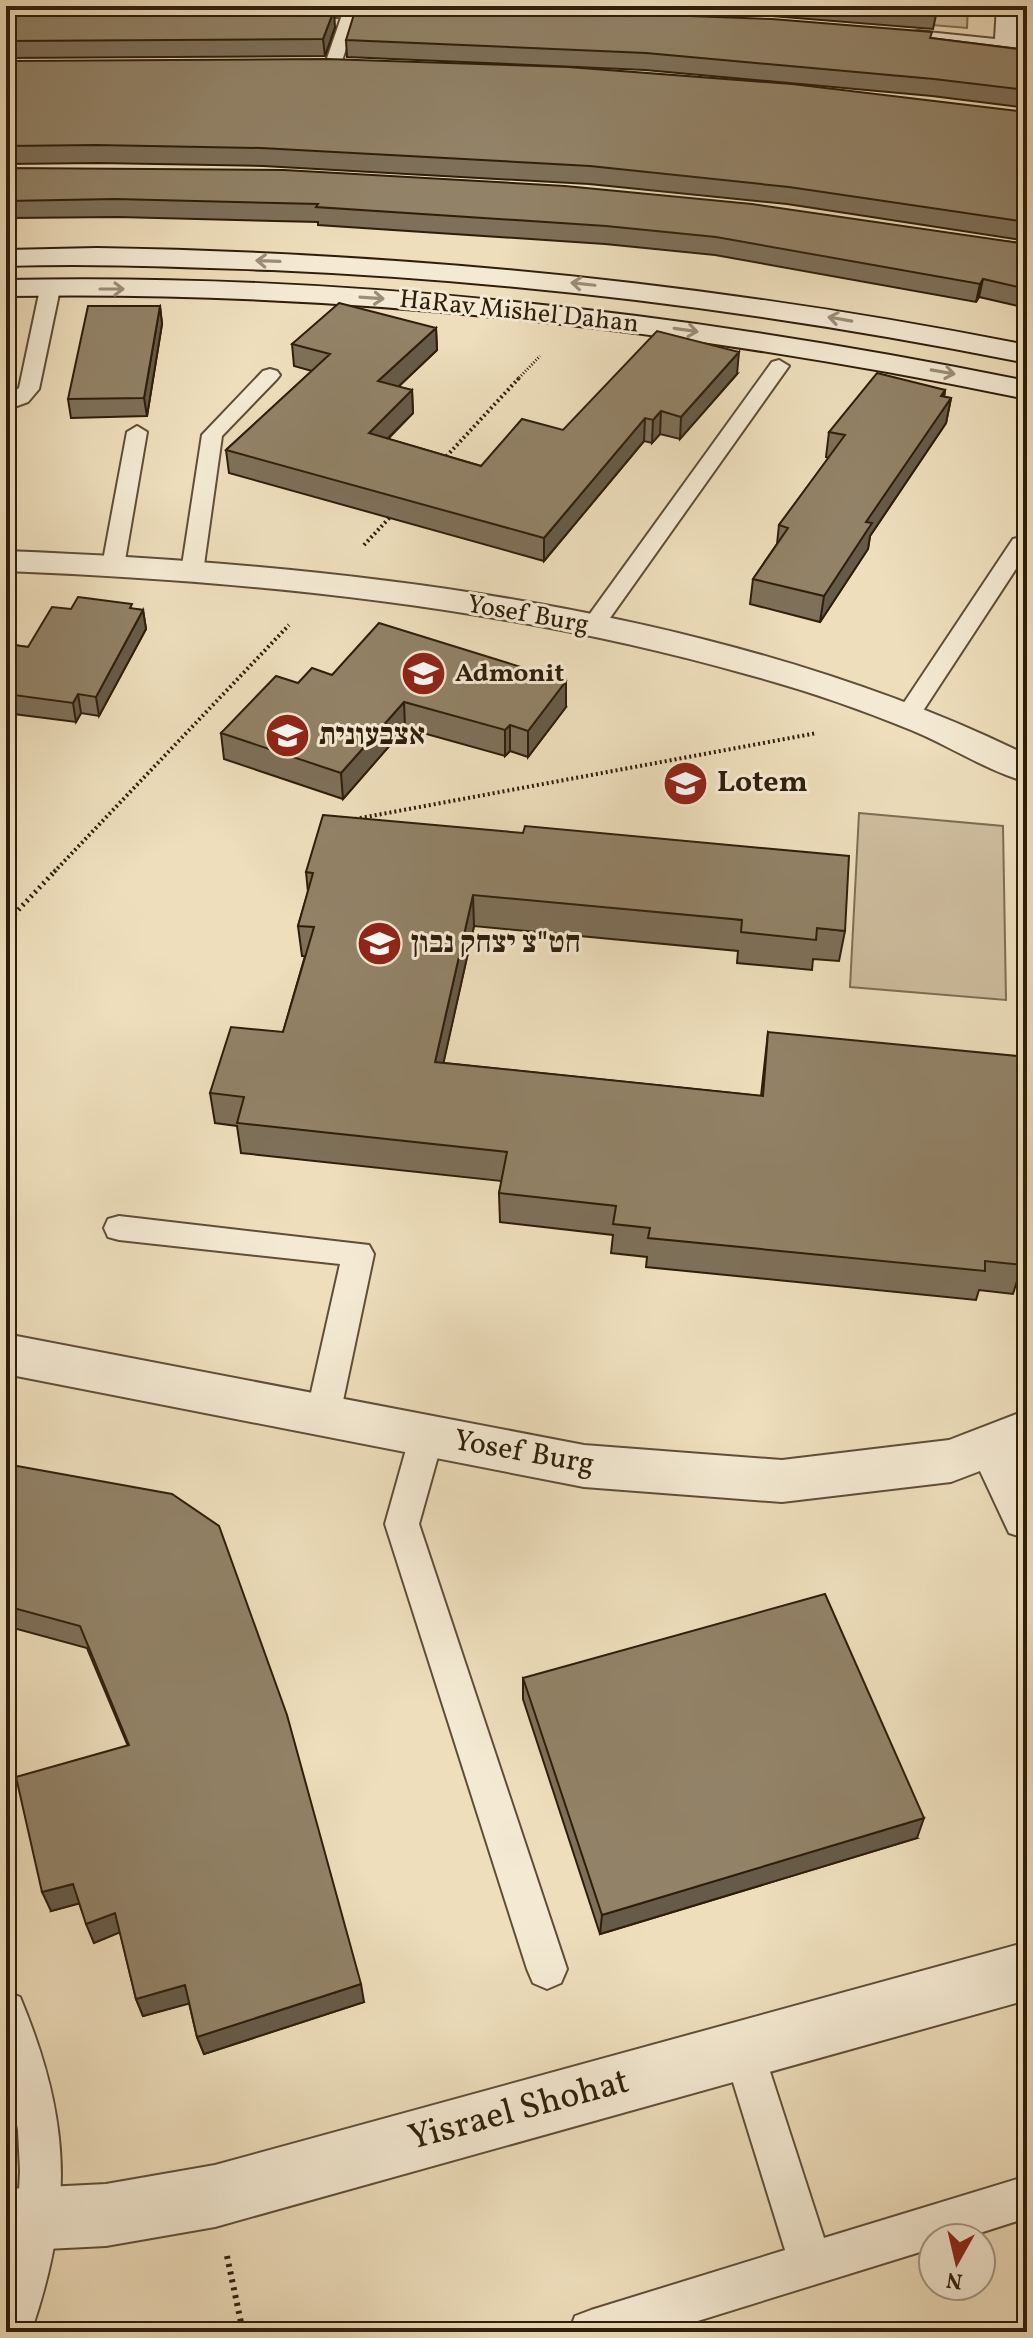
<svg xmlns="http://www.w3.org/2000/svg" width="1033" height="2338" font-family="Vollkorn,'Frank Ruhl Libre',serif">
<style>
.green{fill:#cebd9e;stroke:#7e6e54;stroke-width:2}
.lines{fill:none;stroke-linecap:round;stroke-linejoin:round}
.lane-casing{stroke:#5f4e37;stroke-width:4}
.street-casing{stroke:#5f4e37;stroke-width:4}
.secondary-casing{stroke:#2f1e0b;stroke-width:4}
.path-far3{stroke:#2f1e0b;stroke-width:3;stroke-dasharray:1 2;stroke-linecap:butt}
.path-far2{stroke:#2f1e0b;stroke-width:4;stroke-dasharray:2 3;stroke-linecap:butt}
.path-far1{stroke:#2f1e0b;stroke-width:5;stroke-dasharray:2 4;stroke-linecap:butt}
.path{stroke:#2f1e0b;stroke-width:6;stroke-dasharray:3 5;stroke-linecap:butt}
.lane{fill:#f4ead3;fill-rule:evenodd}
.street{fill:#f4ead3;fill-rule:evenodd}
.secondary{fill:#f4ead3;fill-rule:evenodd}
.wall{fill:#7e7059;stroke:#2f1e0b;stroke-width:2}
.shaded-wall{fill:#665b48;stroke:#2f1e0b;stroke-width:2}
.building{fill:#928267;stroke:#2f1e0b;stroke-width:2}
.oneway{stroke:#9b8e79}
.labels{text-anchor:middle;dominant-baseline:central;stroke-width:6;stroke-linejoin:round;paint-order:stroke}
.far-street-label{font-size:26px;fill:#2f1e0b;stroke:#f4ead3}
.far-poi-label{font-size:26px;font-weight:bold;fill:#2f1e0b;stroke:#f4ead3;text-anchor:start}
.poi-label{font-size:30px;font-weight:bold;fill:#2f1e0b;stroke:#f4ead3;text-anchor:start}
.street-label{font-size:30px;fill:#2f1e0b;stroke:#f4ead3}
.near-street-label{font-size:36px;fill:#2f1e0b;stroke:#f4ead3}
</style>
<rect width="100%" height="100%" fill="#eedebc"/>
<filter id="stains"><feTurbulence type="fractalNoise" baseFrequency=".0025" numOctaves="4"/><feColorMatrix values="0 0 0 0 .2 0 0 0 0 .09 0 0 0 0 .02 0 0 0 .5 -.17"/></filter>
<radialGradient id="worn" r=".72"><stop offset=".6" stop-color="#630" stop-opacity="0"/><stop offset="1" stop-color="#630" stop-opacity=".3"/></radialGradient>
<!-- green -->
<path class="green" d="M706,6h262l-1,22z
M859,813l144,13 3,174 -156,-13z"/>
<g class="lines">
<defs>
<path id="lane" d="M345,6h12l2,3 -19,58 -8,5 -8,-5z
M50,283l10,6 -21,100 -11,13 -22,8v-13l13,-9 21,-99z
M779,360l10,6 -189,266h-16l-4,-5 4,-5 188,-260z
M270,369l7,2 3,4 -3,4 -55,57 -19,136 -3,5h-16l-3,-5 21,-137 61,-64z
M137,426l10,6 -23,134 -3,5h-16l-3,-5 25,-134z
M1021,537l6,2v13l-110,168h-18l-3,-5 3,-5 114,-171z
M119,1216l250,29 5,9 -34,161 -5,10 -12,4 -12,-4 -5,-10 34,-151 -221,-24 -11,-3 -4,-9 4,-9z
M427,1421l12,4 5,10 -25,89 148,445 -6,14 -14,6 -14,-6 -6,-14 -142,-445 25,-89 5,-10z
M6,1991l14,6c51,122 54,209 11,335h-25v-59l12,-62 2,-40 -2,-41 -12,-62z
M743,2030l14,6 6,14 61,188 203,-62v42l-63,20h-31v10l-271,84h-93l6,-16 16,-6 194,-60 -62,-200 6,-14z"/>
<path id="street" d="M206,6h236l4,5 -4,5 -8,2 -219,-2 -8,-2 -4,-5z
M649,6h24l-6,17h-16l-4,-5z
M997,6h24l-3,35 9,1v14l-109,-11 -8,-2 -4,-5 4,-5 8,-2 77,8z
M6,551c336,13 716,55 1021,204v27c-40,-11 -77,-36 -116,-52 -53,-22 -109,-41 -165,-56 -241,-68 -491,-93 -740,-103z
M6,1334l578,111 198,15 167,-20 78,-30v43l-5,2 5,10v74l-18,-6 -29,-62 -29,11 -169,20 -198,-15 -578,-113z
M1027,1942v58l-812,227 -109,19 -100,5v-62l100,-5 109,-19z"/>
<path id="secondary" d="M97,248c313,5 622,36 930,97v18c-250,-50 -501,-82 -755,-93 -89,-3 -177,-7 -266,-4v-16z
M6,280c343,-7 686,33 1021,101v18c-335,-69 -678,-109 -1021,-103z"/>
</defs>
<!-- lane casing -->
<use href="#lane" class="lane-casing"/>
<!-- street casing -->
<use href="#street" class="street-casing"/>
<!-- secondary casing -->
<use href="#secondary" class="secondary-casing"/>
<!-- path-far3 -->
<path class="path-far3" d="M517,380l23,-24"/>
<!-- path-far2 -->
<path class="path-far2" d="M443,460l76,-82
M364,545l29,-31
M355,819l462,-86
M54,872l235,-247"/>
<!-- path-far1 -->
<path class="path-far1" d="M6,923l50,-53"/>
<!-- path -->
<path class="path" d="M227,2256l16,76"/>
<!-- lane -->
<use href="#lane" class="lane"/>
<!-- street -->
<use href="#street" class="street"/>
<!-- secondary -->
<use href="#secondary" class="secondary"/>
</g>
<!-- wall -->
<path class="wall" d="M710,6h228l-5,23 -223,-18z
M6,9h261l68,18 -10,29 -319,2z
M931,38l96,12v58l-95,-12 -287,-26 -298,-13 -1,-17z
M6,61l1021,51v129l-240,-37 -198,-20 -326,-18 -164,-3 -93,1z
M6,168l989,72 32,4v64l-48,-11 -3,5 -261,-47 -110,-11 -287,-19v-3l-200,-5 -108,1 -1,5 -3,1z
M160,306l2,18 -15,92 -76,2 -3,-19z
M436,328l1,22 -39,37 14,3 1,23 -25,26 93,27 82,-36 174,-56 -57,65 -20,-5 -8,9 -8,-2 -100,120 -315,-88 -3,-23 86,-79 -18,-5 -2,-22z
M945,390l-1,7 7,1 -5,25 -76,113 -2,13 -48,73 -70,-18 3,-25 24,-35 2,-19 50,-67 -3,-1 3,-25z
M71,609h62l10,1 3,19 -47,87 -18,-3 -5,9 -70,-9v-69l22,3z
M332,675l234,32 -38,50 -18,-6 -5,5 -100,-28 -62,71 -119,-40 -3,-26 77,-50z
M306,872l539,59 -6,30 -26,-2 -1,11 -75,-7 1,-12 -264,-25 -31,137 318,33 7,-64 254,233 -9,29 -34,-4 -3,10 -330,-33 1,-10 -36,-4 2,-18 -113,-13 -1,-29 3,-12 -261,-28 -4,-27 -22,-3 -5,-30 73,-61 22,-76h-3l-4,-30 10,-34z
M6,1464l358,538 -160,52 -7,-17 -8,-34 -46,13 -7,-17 -16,-67 -26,11 -15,-40 -28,8 77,-165 -41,-98 -81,-22z
M523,1678l394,160 -317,96 -77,-235z"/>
<!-- shaded-wall -->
<path class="shaded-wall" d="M334,10l1,17 -10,29 -2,-17z
M7,201l3,17 -1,5 -3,-15z
M983,279l-4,18 -3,5 4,-18z
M160,306l2,18 -15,92 -3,-18z
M436,328l1,22 -57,54 -2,-23z
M739,352l-2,22 -57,65 1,-22z
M412,390l1,23 -43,43 -1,-23z
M945,390l-3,21 9,-13 -5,25 -76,113 -2,13 -48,73 4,-26 42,-74z
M661,411l-1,23 -8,9 1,-23z
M645,418l-1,23 -100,120v-23z
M143,610l3,19 -47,87 -3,-19z
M566,681v26l-38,50v-26z
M78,694l3,19 -5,9 -3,-19z
M404,702l1,26 -62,71 -2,-26z
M510,725v26l-5,5v-26z
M473,895l1,31 -37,166 -2,-30z
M924,1818l-7,20 -317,96 2,-19z
M73,1884l8,19 -30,8 -9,-19z
M115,1913l8,18 -29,12 -8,-19z
M361,1984l3,18 -160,52 -7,-17z
M185,1985l6,18 -48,13 -7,-17z"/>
<!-- building -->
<path class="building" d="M49,6h217l-1,3 69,1 -11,29 -317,2v-32h42z
M377,6h45l350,13 160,13 -2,6 97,12v40l-93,-11 -288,-26 -300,-13 9,-29h20z
M837,6h100l-2,8z
M326,59l242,8 224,17 235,28v110l-238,-35 -199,-21 -329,-18 -165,-3 -90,1v-85z
M6,168l278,2 281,16 187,18 275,40v45l-44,-10 -3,5 -264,-47 -110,-11 -290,-19 2,-3 -203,-5 -108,2 -1,2z
M339,303l97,25 -58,53 34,9 -43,43 112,33 41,-47 41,11 94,-99 82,21 -58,65 -20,-6 -8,9 -8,-2 -101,120 -318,-88 104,-96 -38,-10z
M88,306h72l-16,92 -76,1z
M877,373l68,17 -4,6 10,2 -85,124 6,1 -48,73 -71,-17 35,-51 -9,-3 66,-90 -16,-3z
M78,597l54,7 -2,4 13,2 -47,87 -18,-3 -5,9 -67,-9v-50l22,3 24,-40 19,2z
M379,623l187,58 -38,50 -18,-6 -5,5 -101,-28 -63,71 -120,-40 55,-57 22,7 14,-15 20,7z
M323,815l200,18 2,-7 324,30 -4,75 -28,-3 -1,12 -75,-8 1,-12 -269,-25 -38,167 328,34 5,-64 249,24 5,209 -37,-4v10l-337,-33 2,-10 -37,-4 3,-18 -117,-13 8,-41 -270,-29 7,-26 -34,-4 21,-66 52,5 31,-105 -16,-1 15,-53 -7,-1z
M6,1464l166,30 47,32 68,189 74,269 -164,53 -12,-52 -49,14 -21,-86 -29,11 -13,-40 -31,8 -26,-115 113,-32 -49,-119 -74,-20z
M825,1594l99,224 -322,97 -79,-237z"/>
<!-- one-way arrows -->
<defs><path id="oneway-shaft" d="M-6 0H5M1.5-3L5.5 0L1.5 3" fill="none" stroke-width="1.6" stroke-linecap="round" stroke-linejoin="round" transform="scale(2)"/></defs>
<g class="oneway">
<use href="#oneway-shaft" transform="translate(268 261) rotate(-178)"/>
<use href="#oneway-shaft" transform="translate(583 284) rotate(-174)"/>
<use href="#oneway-shaft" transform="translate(112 289)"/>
<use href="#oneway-shaft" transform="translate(372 298) rotate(4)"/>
<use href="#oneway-shaft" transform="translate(840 319) rotate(-170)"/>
<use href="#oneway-shaft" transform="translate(686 330) rotate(8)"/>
<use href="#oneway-shaft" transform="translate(943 372) rotate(10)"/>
</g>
<!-- icons -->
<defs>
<symbol id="school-disc" viewBox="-11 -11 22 22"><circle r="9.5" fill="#8f2418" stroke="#f4ead3"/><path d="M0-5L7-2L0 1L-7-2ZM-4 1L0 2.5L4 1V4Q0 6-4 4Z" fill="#fff"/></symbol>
</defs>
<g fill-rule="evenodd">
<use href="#school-disc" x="398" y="648" width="51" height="51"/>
<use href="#school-disc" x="262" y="710" width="51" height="51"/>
<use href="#school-disc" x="660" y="758" width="51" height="51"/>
<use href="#school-disc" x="354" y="918" width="51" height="51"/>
</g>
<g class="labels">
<!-- far-street labels -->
<g class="far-street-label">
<text transform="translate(519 312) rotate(6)">HaRav Mishel Dahan</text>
<text transform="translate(528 615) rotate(10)">Yosef Burg</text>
</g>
<!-- far-poi labels -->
<g class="far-poi-label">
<text x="455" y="674">Admonit</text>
</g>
<!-- poi labels -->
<g class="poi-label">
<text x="319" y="736">אצבעונית</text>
<text x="717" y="783">Lotem</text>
<text x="411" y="944">חט"צ יצחק נבון</text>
</g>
<!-- street labels -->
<g class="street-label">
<text transform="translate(524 1453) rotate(10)">Yosef Burg</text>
</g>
<!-- near-street labels -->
<g class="near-street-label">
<text transform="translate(519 2111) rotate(-15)">Yisrael Shohat</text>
</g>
</g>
<!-- margin -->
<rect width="1033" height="2338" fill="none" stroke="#eedebc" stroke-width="32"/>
<rect x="8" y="8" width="1017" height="2322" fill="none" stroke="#2f1e0b" stroke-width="4"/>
<rect x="16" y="16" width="1001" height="2306" fill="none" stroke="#2f1e0b" stroke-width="2"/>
<!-- north arrow -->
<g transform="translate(957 2262) rotate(188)"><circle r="38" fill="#f4ead3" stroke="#a59883" stroke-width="2"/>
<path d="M0-6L14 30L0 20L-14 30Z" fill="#8f2418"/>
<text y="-12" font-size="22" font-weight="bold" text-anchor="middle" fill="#2f1e0b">N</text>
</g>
<rect width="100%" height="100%" filter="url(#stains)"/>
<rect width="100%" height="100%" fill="url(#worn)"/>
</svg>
